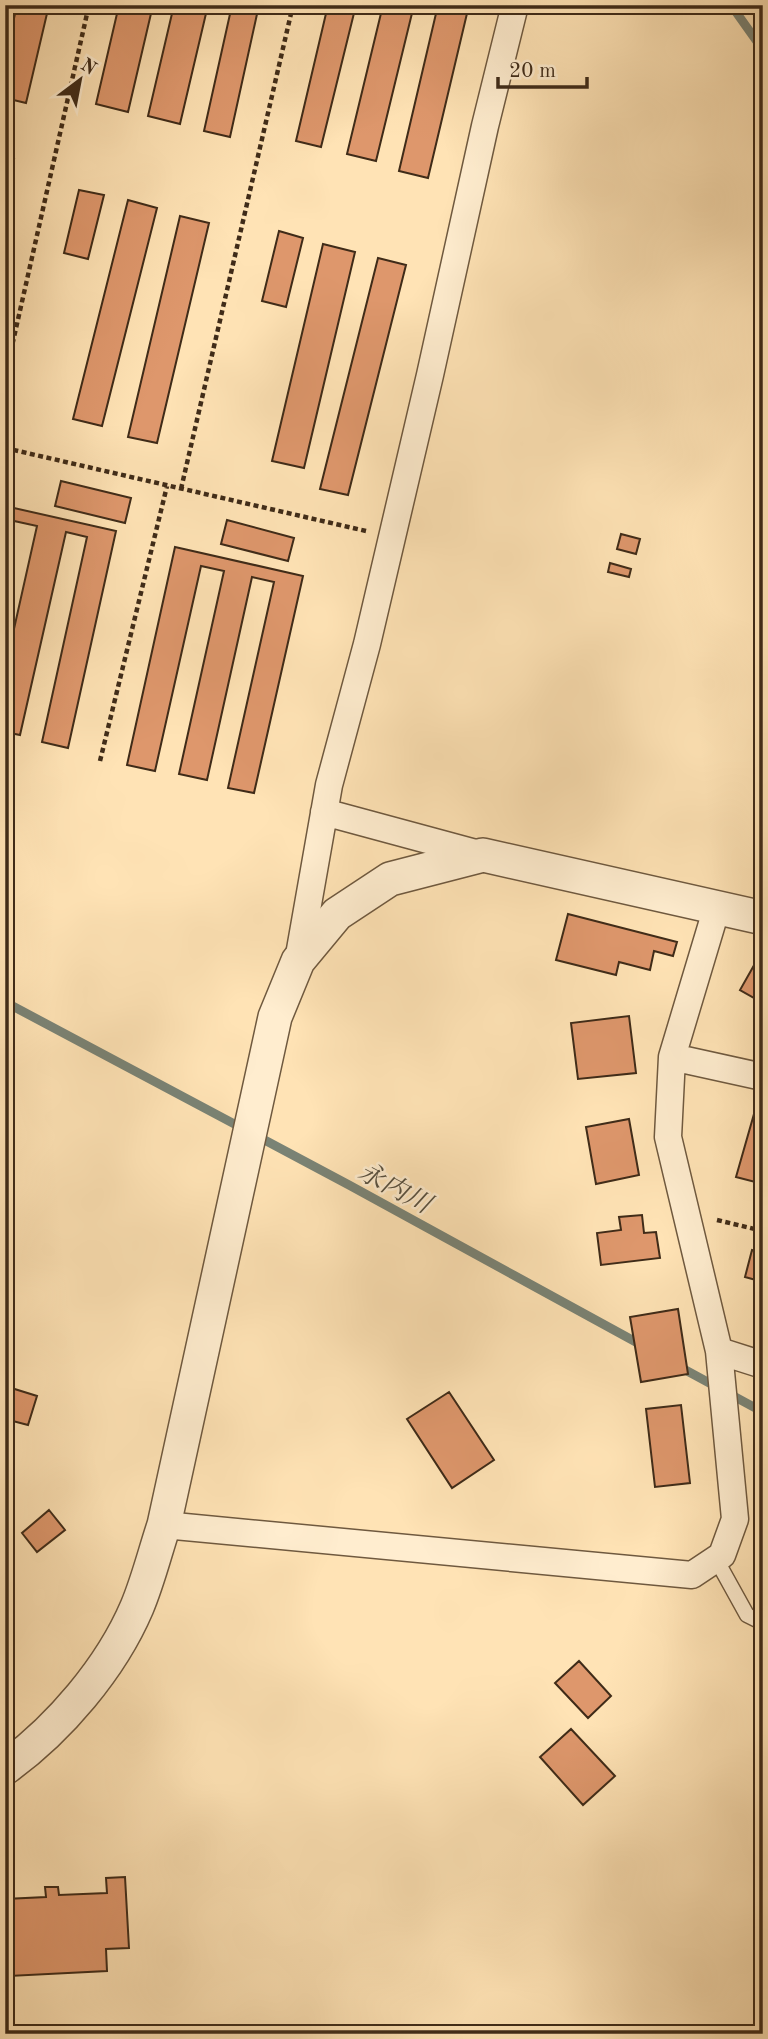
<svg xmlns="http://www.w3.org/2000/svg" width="768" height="2039" font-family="'Old Standard TT','Noto Serif JP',serif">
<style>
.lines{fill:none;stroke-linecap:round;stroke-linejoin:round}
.stream{stroke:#7a8375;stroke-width:9}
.building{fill:#de976c;stroke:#3f2b18;stroke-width:2}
.service-casing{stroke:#6f593f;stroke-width:17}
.minor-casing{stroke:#6f593f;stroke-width:29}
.tertiary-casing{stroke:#6f593f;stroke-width:36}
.path{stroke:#3f2b18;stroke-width:4.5;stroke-dasharray:5 3.5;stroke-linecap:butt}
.service{stroke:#ffedcf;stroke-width:14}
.minor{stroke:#ffedcf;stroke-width:26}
.tertiary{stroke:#ffedcf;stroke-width:33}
.labels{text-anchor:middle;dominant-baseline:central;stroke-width:5;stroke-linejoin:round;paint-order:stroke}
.water-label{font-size:26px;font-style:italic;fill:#58503f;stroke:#ffedcf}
</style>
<rect width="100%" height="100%" fill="#ffe3b5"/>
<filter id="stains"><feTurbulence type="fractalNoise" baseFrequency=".00286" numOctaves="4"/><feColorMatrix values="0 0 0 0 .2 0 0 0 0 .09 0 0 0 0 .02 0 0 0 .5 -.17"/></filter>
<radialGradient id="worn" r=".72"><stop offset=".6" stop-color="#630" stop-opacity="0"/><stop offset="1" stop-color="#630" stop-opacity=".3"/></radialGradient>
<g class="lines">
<!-- stream -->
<path class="stream" d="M731,5l32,45
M5,1002l344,183 296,162
M678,1366l85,46"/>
</g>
<!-- building -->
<path class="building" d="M17,5h32l-23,98 -21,-5v-40z
M119,5h34l-25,107 -32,-8z
M174,5h34l-28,119 -32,-8z
M232,5h27l-29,132 -26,-6z
M328,5h28l-35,142 -25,-6z
M383,5h31l-38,156 -29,-7z
M438,5h31l-41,173 -29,-7z
M5,157l9,2 -9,40z
M79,190l25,5 -16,64 -24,-6z
M128,200l29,8 -55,218 -29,-7z
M180,216l29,7 -52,220 -29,-6z
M279,231l24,7 -17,69 -24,-6z
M323,244l32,8 -51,216 -32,-7z
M378,258l28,7 -58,230 -28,-6z
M61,481l70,17 -6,25 -70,-17z
M5,506l111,25 -48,217 -26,-6 45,-205 -21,-5 -46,203 -15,-3v-63l32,-143 -23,-5 -9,39z
M227,520l67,18 -6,23 -67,-17z
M621,534l19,5 -4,15 -19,-5z
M175,547l128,29 -49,217 -26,-5 46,-206 -22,-5 -45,203 -28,-6 45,-203 -23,-5 -46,205 -28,-6z
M610,563l21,6 -2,8 -21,-5z
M568,914l109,28 -4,14 -19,-5 -4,19 -31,-8 -3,13 -60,-15z
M757,960l6,4v39l-23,-13z
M629,1016l7,57 -58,6 -7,-56z
M754,1114l9,2v68l-27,-7z
M629,1119l10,56 -43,9 -10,-57z
M642,1215l2,18 12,-1 4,26 -59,7 -4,-32 24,-3 -2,-13z
M752,1250l11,3v29l-18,-5z
M678,1309l10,65 -47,8 -11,-65z
M5,1386l32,10 -9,29 -23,-6z
M449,1392l45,68 -42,28 -45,-69z
M681,1405l9,78 -35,4 -9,-78z
M49,1510l16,20 -28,22 -15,-19z
M579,1661l32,35 -23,22 -33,-35z
M571,1729l44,47 -32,29 -43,-48z
M125,1877l4,71 -23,1 1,22 -98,5 -1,-20h-3v-57l41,-2 -1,-10h13l1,8 48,-2 -1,-15z"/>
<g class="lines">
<defs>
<path id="service" d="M716,1559l31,56 16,8"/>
<path id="minor" d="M324,812l159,43
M298,961l31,-176 38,-141 63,-269 55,-249 30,-121
M672,1057l91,20
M719,1351l44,14
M164,1525l528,50 30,-20 13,-36 -16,-168 -51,-214 4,-80 45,-150"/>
<path id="tertiary" d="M5,1768c54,-39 106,-100 132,-161 11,-26 18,-55 27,-82l111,-508 23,-56 39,-47 53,-35 93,-24 280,63"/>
</defs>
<!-- service casing -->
<use href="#service" class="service-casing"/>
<!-- minor casing -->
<use href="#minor" class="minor-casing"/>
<!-- tertiary casing -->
<use href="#tertiary" class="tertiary-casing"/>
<!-- path -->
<path class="path" d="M5,377l84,-372
M5,448l361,83
M181,489l112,-484
M100,761l67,-275
M717,1220l46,11"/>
<!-- service -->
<use href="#service" class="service"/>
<!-- minor -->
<use href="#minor" class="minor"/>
<!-- tertiary -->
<use href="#tertiary" class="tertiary"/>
</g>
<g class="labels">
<!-- water labels -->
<g class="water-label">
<text transform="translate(394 1189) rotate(28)">永内川</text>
</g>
</g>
<!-- margin -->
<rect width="768" height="2039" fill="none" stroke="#ffe3b5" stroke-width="28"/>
<rect x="7" y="7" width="754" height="2025" fill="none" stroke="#3f2b18" stroke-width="3.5"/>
<rect x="14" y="14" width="740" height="2011" fill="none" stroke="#3f2b18" stroke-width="2"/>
<!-- north arrow -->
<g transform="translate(80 80) rotate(32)" stroke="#ffedcf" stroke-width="5" paint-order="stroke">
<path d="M0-5L12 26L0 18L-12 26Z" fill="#3f2b18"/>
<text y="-10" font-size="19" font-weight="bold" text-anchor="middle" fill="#3f2b18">N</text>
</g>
<!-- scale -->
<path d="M498 77v10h89v-10" fill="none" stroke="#3f2b18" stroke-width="3.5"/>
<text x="509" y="77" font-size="21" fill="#3f2b18" stroke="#ffedcf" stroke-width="5" paint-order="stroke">20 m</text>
<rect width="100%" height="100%" filter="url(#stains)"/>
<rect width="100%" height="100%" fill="url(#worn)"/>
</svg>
